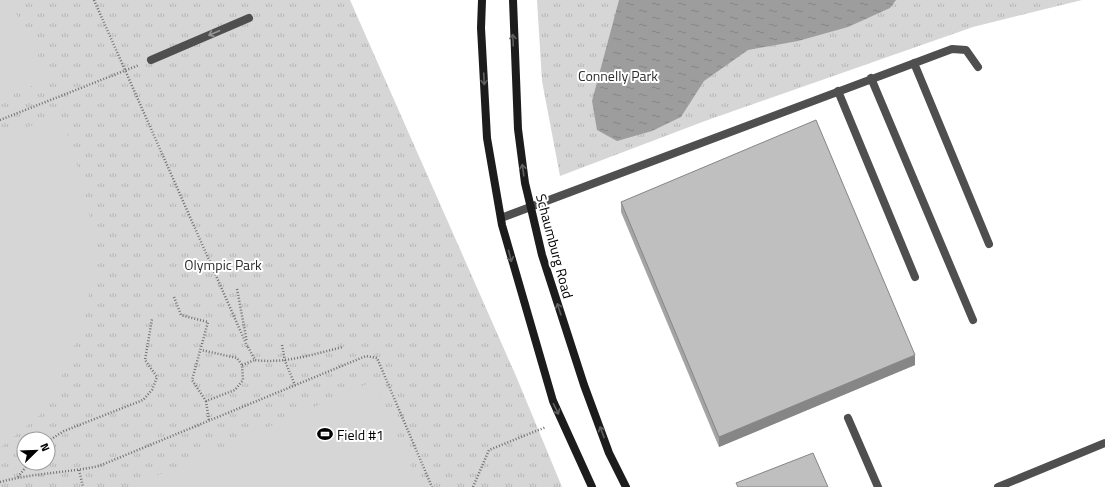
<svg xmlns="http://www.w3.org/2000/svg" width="1105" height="487" font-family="'Titillium Web',sans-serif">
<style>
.park{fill:url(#park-tufts);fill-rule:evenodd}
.pitch{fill:#d6d6d6}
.water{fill:url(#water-ripples)}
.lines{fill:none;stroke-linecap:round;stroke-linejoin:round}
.path{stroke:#717171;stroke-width:2.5;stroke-dasharray:1 2;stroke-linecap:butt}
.lane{stroke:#4f4f4f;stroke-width:8}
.secondary{stroke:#1c1c1c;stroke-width:8}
.wall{fill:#a4a4a4}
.shaded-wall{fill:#868686}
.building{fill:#bfbfbf;stroke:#868686}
.oneway{stroke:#959595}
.oneway2{stroke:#606060}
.labels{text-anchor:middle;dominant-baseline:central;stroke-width:4;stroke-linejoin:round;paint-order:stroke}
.park-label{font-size:14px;fill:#2d2d2d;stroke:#fff}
.street-label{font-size:14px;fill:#000;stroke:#fff}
.poi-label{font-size:14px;fill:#000;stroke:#fff;text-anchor:start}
</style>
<defs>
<pattern id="park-tufts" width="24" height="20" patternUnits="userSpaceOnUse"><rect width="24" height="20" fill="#d6d6d6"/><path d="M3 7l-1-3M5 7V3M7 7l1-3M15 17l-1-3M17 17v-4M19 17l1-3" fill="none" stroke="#b6b6b6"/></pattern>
<pattern id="water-ripples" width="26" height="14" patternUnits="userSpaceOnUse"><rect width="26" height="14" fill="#9d9d9d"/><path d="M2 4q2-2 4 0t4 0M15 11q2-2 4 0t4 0" fill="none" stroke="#858585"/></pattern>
</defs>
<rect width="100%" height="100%" fill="#fff"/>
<!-- park -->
<path class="park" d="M0,0h350l166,376 46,111h-562zM24,439h24v24h-24z
M537,0h545l-109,27 -268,94 -145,55 -18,-95z"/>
<!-- pitch -->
<path class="pitch" d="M0,0h8l26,43 12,36 -46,22z
M58,117l11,21 18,62 9,55 -12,66 -19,49 -25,45 -40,33v-312z
M374,381l46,106h-289z"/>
<!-- water -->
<path class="water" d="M619,0h277l-6,8 -42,19 -50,14 -50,9 -44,31 -23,36 -29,14 -35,10 -20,-11 -5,-29z"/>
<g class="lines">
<!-- path -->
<path class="path" d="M94,0l154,348
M0,120l139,-55
M237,289l10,53
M174,297l7,18 27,7 -16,58 14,21 29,-11 8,-10 -1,-15 -5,-7 -36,-8
M282,345l3,16 10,24
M248,347l7,13c30,4 59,-6 88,-13
M242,365l13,-5
M206,401l3,20
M48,441l16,-10 79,-31 9,-10 5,-13 -12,-17 7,-41
M79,470l4,17
M18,477l11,-14
M0,482c33,-9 66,-9 99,-16l267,-110 11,2 55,129
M473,487l16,-37 57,-23"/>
<!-- lane -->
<path class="lane" d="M151,60l98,-42
M914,63l75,181
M871,78l102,242
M838,91l77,186
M501,218l451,-169 14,1 12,17
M848,418l30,69
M998,487l107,-44"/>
<!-- secondary -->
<path class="secondary" d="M482,0l-1,28 6,110 15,87 51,176 39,86
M513,0l5,129 7,54 6,25 11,47 42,130 25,68 17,34"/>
</g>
<!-- wall -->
<path class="wall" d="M621,202l294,163 -196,82 -98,-235z"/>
<!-- shaded-wall -->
<path class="shaded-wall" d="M915,355v10l-196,82v-10z"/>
<!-- building -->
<path class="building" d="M816,120l99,235 -196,82 -98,-235z
M813,453l15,34h-90l-2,-4z"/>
<!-- one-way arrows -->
<defs><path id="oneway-shaft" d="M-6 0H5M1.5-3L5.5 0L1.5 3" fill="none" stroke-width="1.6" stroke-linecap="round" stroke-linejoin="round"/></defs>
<use class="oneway" href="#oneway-shaft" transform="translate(214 33) rotate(157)"/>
<g class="oneway2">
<use href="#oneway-shaft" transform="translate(513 40) rotate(-92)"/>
<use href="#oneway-shaft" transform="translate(484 79) rotate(87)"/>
<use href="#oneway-shaft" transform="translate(523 170) rotate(-98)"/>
<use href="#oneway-shaft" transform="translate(510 256) rotate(75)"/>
<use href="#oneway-shaft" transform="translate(559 309) rotate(-108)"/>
<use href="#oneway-shaft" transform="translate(556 409) rotate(64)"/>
<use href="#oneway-shaft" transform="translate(602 432) rotate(-111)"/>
</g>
<!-- icons -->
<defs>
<symbol id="stadium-bare" viewBox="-9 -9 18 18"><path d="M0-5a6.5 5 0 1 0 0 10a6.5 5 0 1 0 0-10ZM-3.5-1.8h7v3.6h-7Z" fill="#000" stroke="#fff" stroke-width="2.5" paint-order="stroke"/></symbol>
</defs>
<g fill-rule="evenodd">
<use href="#stadium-bare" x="314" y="423" width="22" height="22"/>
</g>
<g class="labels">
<!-- park labels -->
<g class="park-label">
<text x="618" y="75">Connelly Park</text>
<text x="223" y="264">Olympic Park</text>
</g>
<!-- street labels -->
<g class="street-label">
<text transform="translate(555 246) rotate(75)">Schaumburg Road</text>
</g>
<!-- poi labels -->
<g class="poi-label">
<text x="337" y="434">Field #1</text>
</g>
</g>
<!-- north arrow -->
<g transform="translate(36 451) rotate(67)"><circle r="19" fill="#ffffff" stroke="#999999"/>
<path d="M0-3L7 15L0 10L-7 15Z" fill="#000000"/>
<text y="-6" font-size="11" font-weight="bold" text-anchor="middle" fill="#000000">N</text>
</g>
</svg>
